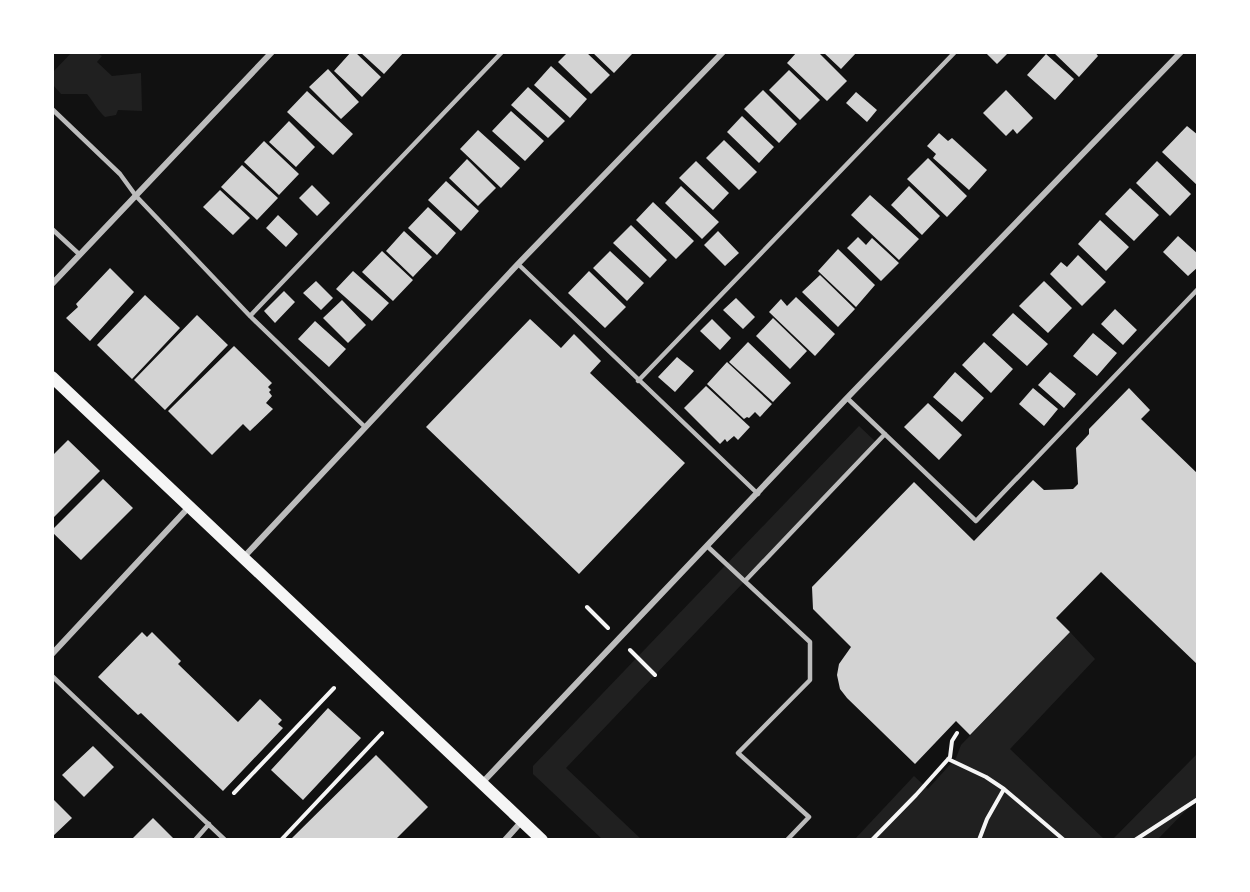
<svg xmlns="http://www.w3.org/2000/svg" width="1250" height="892" font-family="Roboto,sans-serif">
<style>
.green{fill:#202020}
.building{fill:#d3d3d3}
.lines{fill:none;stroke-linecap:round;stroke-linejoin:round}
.path{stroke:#f5f5f5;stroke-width:4}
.service{stroke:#bcbcbc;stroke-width:4.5}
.minor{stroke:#bcbcbc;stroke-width:6}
.secondary{stroke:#f5f5f5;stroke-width:12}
</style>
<rect width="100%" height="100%" fill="#111"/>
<!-- green -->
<path class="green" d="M72,52l25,1 5,3 -5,6 15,14 29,-3 1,38 -24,-1 -2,5 -11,2c-7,-6 -12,-16 -18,-23h-26l-8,-9v-13z
M859,426l18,17 -311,325 75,71h-39l-69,-65v-8z
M1070,632l25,27 -85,90 94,90 -250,1 60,-64 14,13 28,-31 5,-13z
M1197,754v45l-39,40 -46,1z"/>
<!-- building -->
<path class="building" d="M351,52h4l26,25 -19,20 -28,-26z
M360,52h44l-20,22z
M568,52h18l24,23 -19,19 -33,-32z
M592,52h39l1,2 -18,19z
M797,52h21l29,29 -20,20 -40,-38z
M823,52h34l-16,17z
M985,52h24l-12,12z
M1053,52h42l3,4 -19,21z
M1046,54l28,25 -19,21 -28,-25z
M551,66l36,33 -17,19 -36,-33z
M328,69l31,33 -18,17 -32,-32z
M789,70l31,30 -20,20 -31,-30z
M528,87l37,34 -17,17 -37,-33z
M763,90l34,34 -18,19 -35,-34z
M1006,90l27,28 -16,16 -4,-5 -7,7 -23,-23z
M307,91l46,43 -20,21 -46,-43z
M856,92l21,18 -10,12 -21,-19z
M511,111l33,30 -19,20 -33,-30z
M742,116l32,31 -15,16 -32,-31z
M289,121l26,26 -19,20 -27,-25z
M1187,126l11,9v51l-36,-34z
M478,130l42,38 -19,20 -41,-39z
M939,133l9,8 4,-3 35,32 -18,20 -36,-32 3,-4 -9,-8z
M724,140l33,32 -18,18 -33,-32z
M264,141l35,33 -20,21 -35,-33z
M928,158l39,38 -20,21 -40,-38z
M467,159l29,29 -18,18 -29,-28z
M696,161l33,32 -16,17 -34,-32z
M1157,161l34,33 -21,22 -34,-33z
M242,165l36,33 -21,22 -36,-33z
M446,181l33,30 -18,20 -33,-31z
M312,185l18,18 -13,13 -18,-18z
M681,186l38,36 -17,17 -37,-36z
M909,186l31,30 -18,19 -31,-30z
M1130,188l29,27 -25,26 -29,-27z
M220,190l30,28 -17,17 -30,-28z
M870,195l49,44 -20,21 -48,-45z
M653,202l41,39 -18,18 -40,-39z
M428,207l28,26 -19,22 -29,-27z
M278,215l20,19 -12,13 -20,-19z
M1100,220l29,27 -23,24 -28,-27z
M631,225l36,35 -17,18 -37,-35z
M404,231l28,26 -19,20 -27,-26z
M718,231l21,22 -14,13 -21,-21z
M1178,236l20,18v13l-10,9 -25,-24z
M858,237l8,8 6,-7 27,25 -18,18 -34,-33z
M838,249l37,36 -19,22 -38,-36z
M382,251l31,29 -20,21 -31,-29z
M610,251l34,32 -17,18 -34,-33z
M1078,255l28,27 -24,24 -32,-32 11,-12 6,5z
M110,268l24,24 -44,49 -24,-23 12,-11 -2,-3z
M353,271l36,32 -17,18 -36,-32z
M589,271l37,36 -21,21 -37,-35z
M820,275l35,34 -17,18 -36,-35z
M316,281l17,17 -12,12 -18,-17z
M1044,281l28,27 -24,25 -29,-27z
M284,291l11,11 -20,21 -11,-12z
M145,295l35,33 -48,51 -35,-34z
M796,297l39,37 -20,22 -46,-44 12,-13 6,7z
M736,298l19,19 -12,12 -20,-19z
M342,300l24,25 -18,18 -25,-25z
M1115,309l22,21 -14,15 -22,-21z
M1013,313l35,31 -21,22 -35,-31z
M197,315l31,30 -63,65 -31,-30z
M773,318l34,33 -17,18 -34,-33z
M530,319l31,29 13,-14 27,27 -11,12 95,90 -106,111 -153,-147z
M712,319l19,19 -11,12 -20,-19z
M315,321l31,28 -17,18 -31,-28z
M1093,333l24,20 -20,23 -24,-20z
M748,342l43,41 -18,19 -44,-40z
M984,342l29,27 -22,24 -29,-28z
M234,346l38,37 -4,4 3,3 -2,2 3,4 -6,7 7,6 -23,22 -7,-7 -31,31 -44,-44z
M677,357l17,14 -19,21 -17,-15z
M727,362l45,42 -12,13 -5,-5 -6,6 -2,-1 -3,2 -37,-35z
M955,372l29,26 -22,24 -29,-25z
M1050,372l26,22 -12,14 -26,-23z
M706,386l44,41 -12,13 -4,-4 -7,6 -2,-3 -5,5 -36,-36z
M1033,388l25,21 -14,17 -25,-22z
M1129,388l21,22 -9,9 57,55v191l-97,-93 -45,46 14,14 -100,103 -14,-14 -41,43 -68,-66 -7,-9 -3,-14 2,-11 12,-17 -38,-38 -1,-22 102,-105 60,59 59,-61 11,10 29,-1 5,-5 -2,-36 13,-14v-5z
M928,403l34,32 -23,25 -35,-33z
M68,440l32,31 -48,48v-63z
M103,479l30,29 -52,52 -29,-28v-2z
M142,632l5,5 5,-5 29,29 -3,3 60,58 22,-23 22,21 -4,4 5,4 -60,63 -82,-78 -3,2 -40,-38z
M328,708l33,30 -58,62 -32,-30z
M93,746l21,21 -30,30 -22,-22z
M376,755l52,52 -33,33h-105z
M52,798l20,20 -20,19z
M153,818l22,22h-44z"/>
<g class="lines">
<!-- path -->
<path class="path" d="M587,607l21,21
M630,650l25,25
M948,759l38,18 18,12 -17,30 -8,21
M1004,789l60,51
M234,793l100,-105
M281,840l101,-107
M872,840l44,-45 34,-38 2,-16 5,-8
M1135,840l63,-41"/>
<!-- service -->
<path class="service" d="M52,109l68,65 16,22 114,120 115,111
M52,229l28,26
M518,264l240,230
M250,316l252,-264
M638,381l317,-329
M847,398l129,123 222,-232
M707,546l103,96v38l-72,73 71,64 -22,23
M745,581l140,-147
M52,676l173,164
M195,840l14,-16"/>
<!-- minor -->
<path class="minor" d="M52,284l220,-232
M243,558l275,-294 205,-212
M52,654l137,-147
M482,783l365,-385 334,-346
M505,840l17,-19"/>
<!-- secondary -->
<path class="secondary" d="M52,377l490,463"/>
</g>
<!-- border -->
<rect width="1250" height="892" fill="none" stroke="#ffffff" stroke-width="108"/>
</svg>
